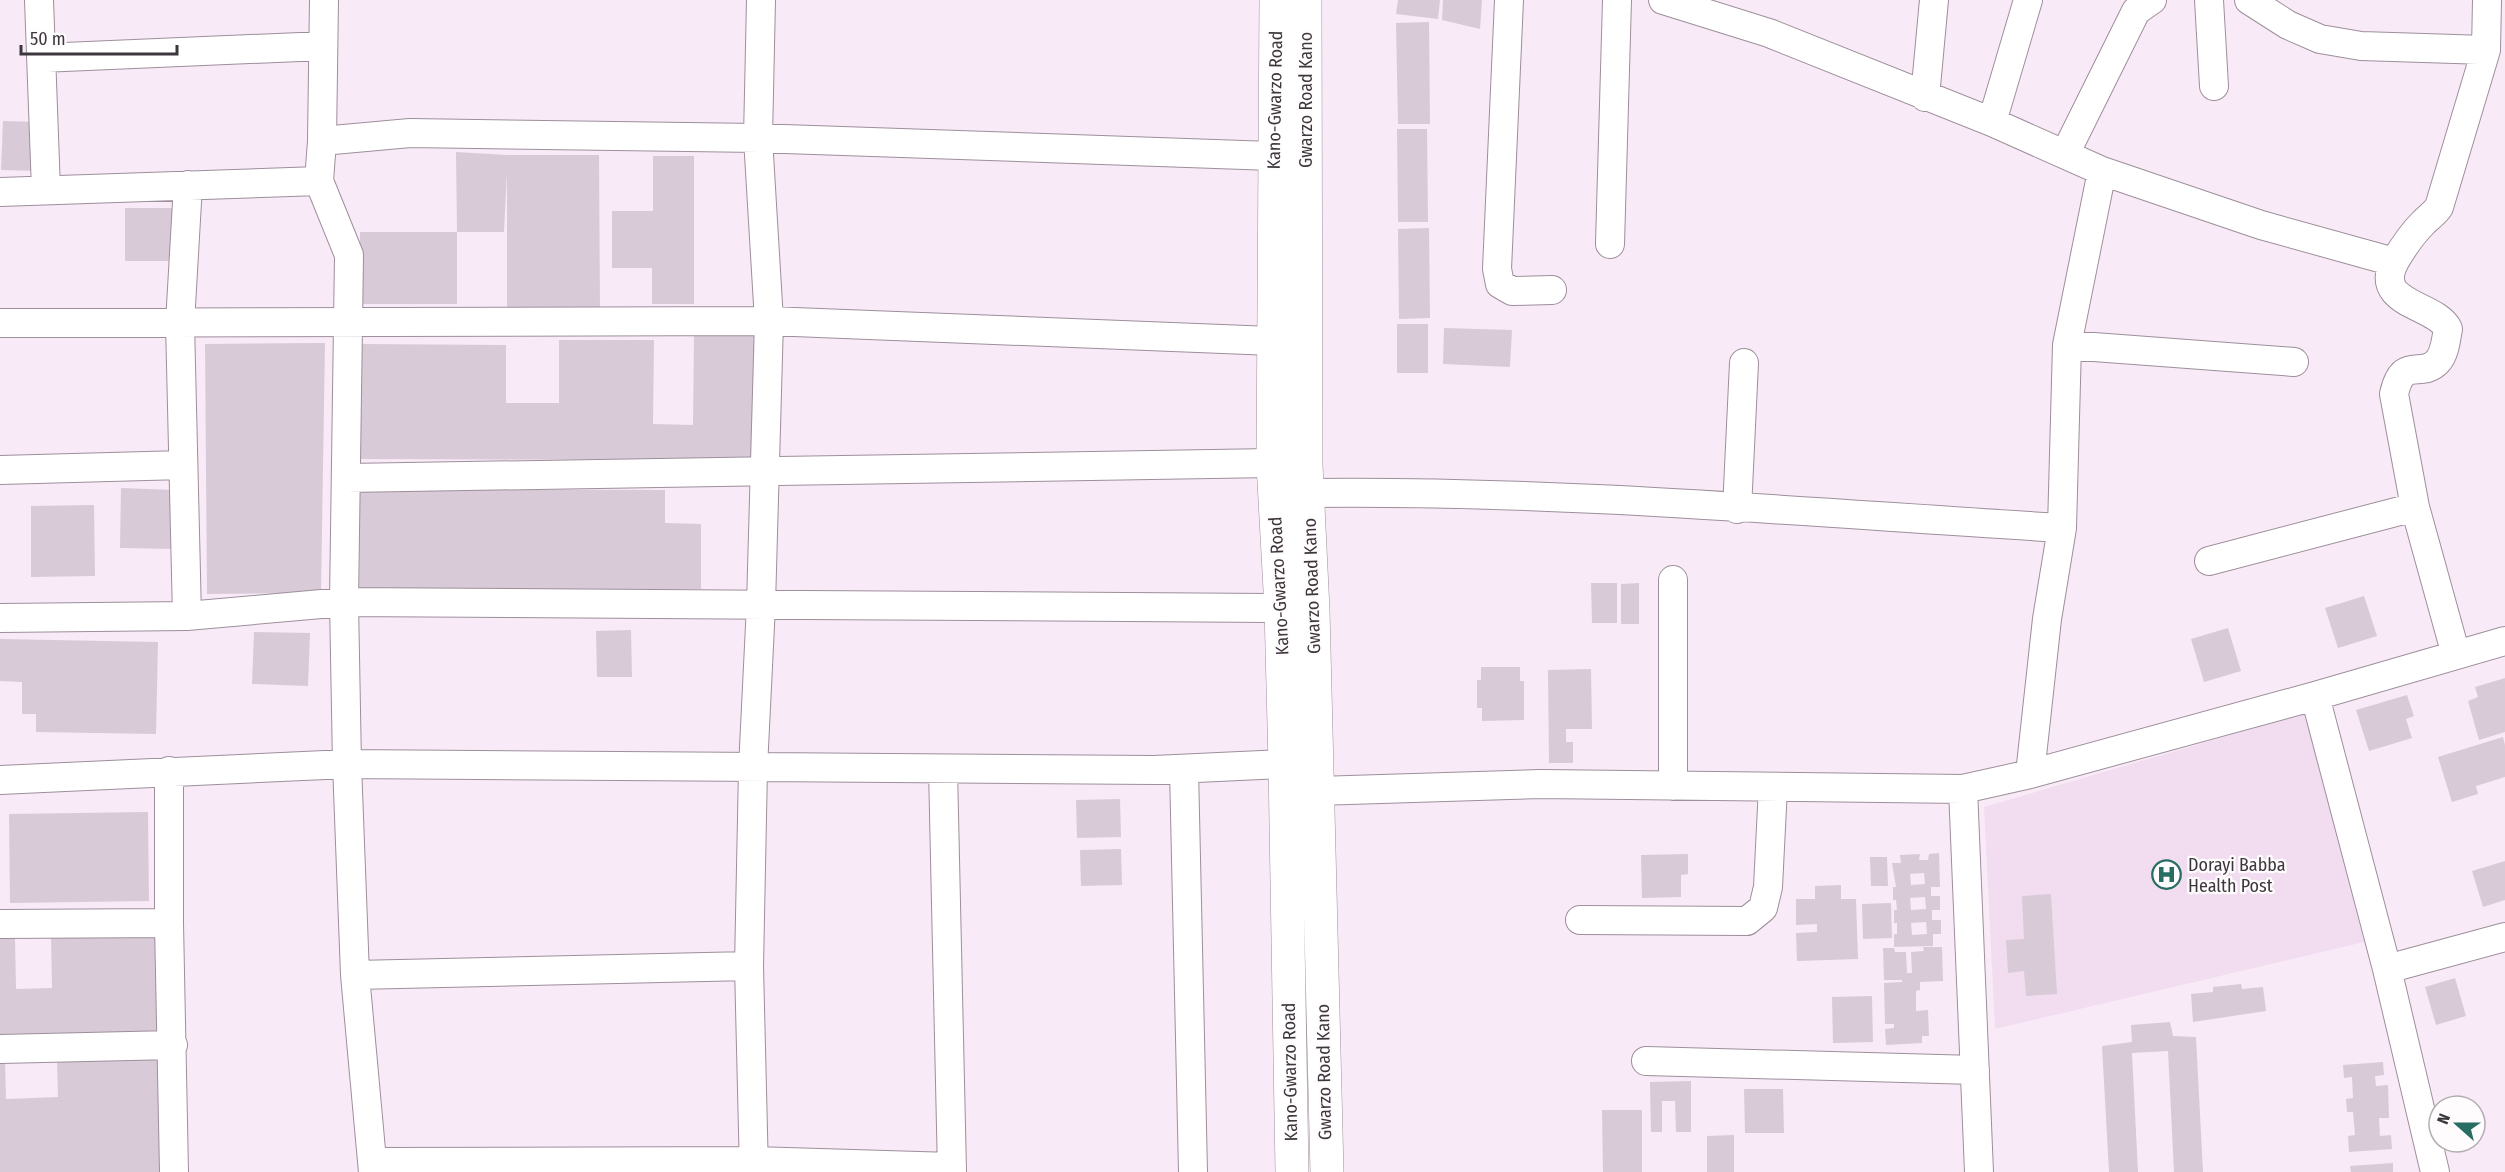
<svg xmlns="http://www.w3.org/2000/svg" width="2505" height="1172" font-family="'Fira Sans Condensed',sans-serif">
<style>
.built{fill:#f1ddef}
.building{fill:#d9cad7;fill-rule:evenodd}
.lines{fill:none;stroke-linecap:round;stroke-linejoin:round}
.minor-casing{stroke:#9d8f9b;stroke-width:30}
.major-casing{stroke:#9d8f9b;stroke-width:34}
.minor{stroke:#fff;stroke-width:28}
.major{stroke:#fff;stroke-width:33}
.labels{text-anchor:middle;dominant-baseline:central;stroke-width:4.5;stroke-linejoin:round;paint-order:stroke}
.street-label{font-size:18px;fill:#3c373c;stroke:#fffcfe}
.poi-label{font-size:18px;fill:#3c373c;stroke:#fffcfe;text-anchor:start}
</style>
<rect width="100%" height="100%" fill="#f9eaf7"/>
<!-- built -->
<path class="built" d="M2306,713l58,229 -369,87 -11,-222z"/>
<!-- building -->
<path class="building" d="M1398,0h42l-2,19 -42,-5z
M1443,0h39l-2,29 -38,-9z
M1429,22l1,102h-32l-2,-101z
M3,121l34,1 5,49 -41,-1z
M1397,129h30l1,93h-30z
M456,152l51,3h92l1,154 -93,1v-138l-3,60h-47z
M653,156h41v148h-42v-36h-40v-57h41z
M125,208h53v53h-53z
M1429,228l1,90 -31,1 -1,-90z
M360,232h97v72h-97z
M1397,324h31v49h-31z
M1444,328l68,2 -2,37 -67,-3z
M694,335h63l-1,125 -398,-1 1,-115 147,1v58h53v-63h95l-1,84 40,1z
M325,343l-4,250 -114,1 -2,-250z
M121,488l53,2v59l-54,-1z
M360,489l305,1v33l36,1v65h-98v8l-244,-2z
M94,505l1,71 -64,1v-71z
M1591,583h26v40h-25z
M1639,583v41h-18v-40z
M2364,596l13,40 -39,12 -13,-40z
M2228,628l13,43 -37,11 -13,-43z
M631,630l1,47h-35l-1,-46z
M254,632l56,1 -2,53 -56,-2z
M0,639l158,3 -2,92 -120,-2v-18h-14v-32l-22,-1z
M1481,667h39v14h4v39l-42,1v-13h-5v-28h4z
M1591,669l1,60h-26v13h7v21h-24l-1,-93z
M2505,678v54l-26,8 -11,-39 10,-4 -3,-10z
M2407,695l7,21 -8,3 6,19 -43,13 -13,-41z
M2503,737l2,8v32l-29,9 2,8 -26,8 -14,-45z
M1120,799l1,38 -44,1 -1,-38z
M148,812l1,89 -139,2 -1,-89z
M1121,849l1,36 -41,1 -1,-36z
M1939,853l1,34h-9v9h9v14h-8v10h9v14h-8v12l-39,1v-13h3v-11h-3v-13h3l-1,-10h-3v-13h3l-4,-24h9l-1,-8 20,-1 -1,6h9l1,-6zM1924,873l1,11 -14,1 -1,-11zM1925,897l1,12 -15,1 -1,-12zM1926,922l1,12 -15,1 -1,-12z
M1688,854v20l-7,1v22l-39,1 -1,-43z
M1870,857h17l1,29h-17z
M2505,861v39l-22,7 -11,-36z
M1841,885v14h15l2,60 -61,2 -1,-28 21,-1v-8l-21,1v-26h19v-13z
M2051,894l6,100 -31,2 -2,-25 -16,2 -2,-33 18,-1 -2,-43z
M1891,903l1,35 -29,1 -1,-35z
M159,934l2,99 -161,3v-98h15l1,51 36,-1 -1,-52z
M1923,947h19l1,34 -23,1v8l-4,1v20l12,-1 1,26h-7v7l-36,2 -1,-16 9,-1v-4h-9l-1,-41 18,-1v-2h-18l-1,-32h11l1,4h11l1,21h5l-1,-21 13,-1z
M2455,978l11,38 -30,9 -11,-38z
M2241,984l1,5 21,-2 3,24 -73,11 -2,-28 22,-2v-5z
M1872,996l1,46 -40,1 -1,-46z
M2170,1022l3,14 23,1 7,135h-29l-6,-121 -36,2 6,119h-29l-7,-126 30,-4 -1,-17z
M157,1058l3,114h-160v-111h5l1,38 52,-2 -1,-35z
M2383,1062l1,13 -9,1 1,10 12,-1 1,33h-10l1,18 11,-1 1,14 -43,3 -1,-16 7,-1 -2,-23h-6l-1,-13 7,-1 -1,-21 -8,1 -1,-13z
M1691,1081v51h-15l-1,-31h-13v31h-11l-1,-50z
M1744,1089h39l1,44h-39z
M1602,1110h40v62h-39z
M1734,1135v37h-27v-36z
M2393,1163v9h-42l-1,-6z"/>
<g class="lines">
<defs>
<path id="minor" d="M39,0l7,190
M1509,0l-12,269 3,15 12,7 40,-1
M1663,0l106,33 223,89 110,49 159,54 133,37
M2209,0l5,86
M2249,0l39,25 32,14 41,7 125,4
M41,58l282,-12
M1925,97l9,-97
M1992,122l36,-122
M322,141l2,-141
M2065,154l71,-143 16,-11
M0,192l319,-11
M1610,244l7,-244
M0,323l769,-2 504,20
M2067,345l227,17
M0,470l183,-5
M347,478l926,-15
M1308,493c252,-3 503,20 754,35
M1737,509l7,-146
M2209,561l206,-54
M1673,580v206
M187,616l-7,-293 8,-138
M0,618l187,-2 157,-14 937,6
M2456,655l-41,-148 -21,-113c9,-40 27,-14 44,-33 7,-8 8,-22 10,-32 -11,-25 -77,-24 -53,-68 7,-12 18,-28 28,-38 6,-6 11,-9 16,-16l47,-157 1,-50
M2315,696l72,273 48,203
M943,769l9,403
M1184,769l9,403
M169,771v152l5,249
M2030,774l17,-155 15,-91 5,-183 35,-174
M0,780l347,-16 807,6 131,-6
M1963,789l16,383
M1317,791l223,-7 423,5 67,-15 285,-78 190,-55
M1580,920l167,1 16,-13 5,-21 5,-100
M0,924l169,-1
M2387,969l118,-32
M355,975l394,-9
M0,1049l173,-4
M1646,1061l329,9
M373,1162l381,-1 198,6
M373,1172l-18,-197 -8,-211 -3,-162 5,-347 -30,-74 3,-40 88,-8 348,5 517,18
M754,1172l-5,-206 4,-198 8,-163 8,-284 -11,-183 3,-138"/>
<path id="major" d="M1276,0l-3,463 8,145 4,156 7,408
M1305,0l1,465 7,145 14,562"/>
</defs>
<!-- minor casing -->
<use href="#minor" class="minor-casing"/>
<!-- major casing -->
<use href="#major" class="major-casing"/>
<!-- minor -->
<use href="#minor" class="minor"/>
<!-- major -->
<use href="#major" class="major"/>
</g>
<!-- icons -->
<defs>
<symbol id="hospital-ring" viewBox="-11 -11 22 22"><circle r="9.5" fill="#fffcfe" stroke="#276d61" stroke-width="1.5"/><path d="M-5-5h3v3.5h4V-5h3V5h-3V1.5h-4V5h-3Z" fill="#276d61"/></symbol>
</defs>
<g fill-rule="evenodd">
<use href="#hospital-ring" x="2150" y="858" width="33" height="33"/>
</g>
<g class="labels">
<!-- street labels -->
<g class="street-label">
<text transform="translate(1275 100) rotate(-89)">Kano-Gwarzo Road</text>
<text transform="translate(1306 100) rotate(-90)">Gwarzo Road Kano</text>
<text transform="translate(1279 586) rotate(-93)">Kano-Gwarzo Road</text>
<text transform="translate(1312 586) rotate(-92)">Gwarzo Road Kano</text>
<text transform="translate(1290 1072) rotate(-91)">Kano-Gwarzo Road</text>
<text transform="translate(1324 1072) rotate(-91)">Gwarzo Road Kano</text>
</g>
<!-- poi labels -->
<g class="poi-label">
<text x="2188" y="865">Dorayi Babba<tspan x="2188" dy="21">Health Post</tspan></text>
</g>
</g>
<!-- north arrow -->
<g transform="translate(2457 1124) rotate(291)"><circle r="28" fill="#fffcfe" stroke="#b1adb0" stroke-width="1.5"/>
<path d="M0-4.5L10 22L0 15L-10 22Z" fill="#276d61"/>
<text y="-9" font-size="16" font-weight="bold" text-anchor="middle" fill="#3c373c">N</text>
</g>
<!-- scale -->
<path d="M21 45v9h156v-9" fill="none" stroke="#3c373c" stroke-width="3"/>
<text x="30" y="45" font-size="18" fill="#3c373c" stroke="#fffcfe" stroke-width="4.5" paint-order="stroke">50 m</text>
</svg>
